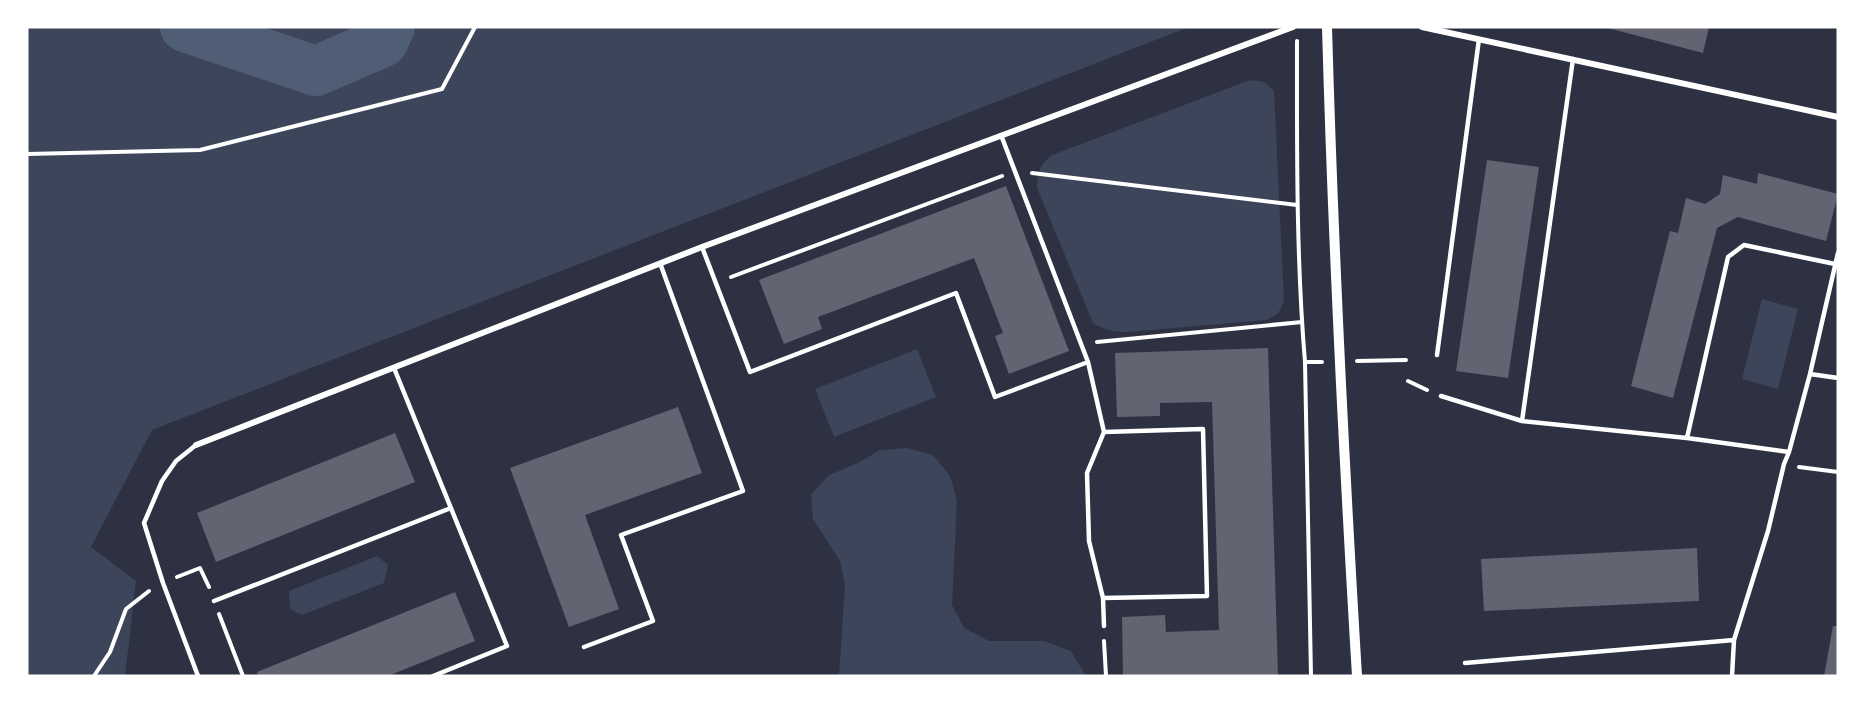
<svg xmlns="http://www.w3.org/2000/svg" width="1865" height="703" font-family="'Work Sans',sans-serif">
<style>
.green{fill:#3c4559}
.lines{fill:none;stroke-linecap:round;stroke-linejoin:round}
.river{stroke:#4f5d75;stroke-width:50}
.building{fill:#626471}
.path{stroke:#fff;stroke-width:4}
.service{stroke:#fff;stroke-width:4.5}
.minor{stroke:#fff;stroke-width:6}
.tertiary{stroke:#fff;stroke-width:10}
</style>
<rect width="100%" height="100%" fill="#2d3142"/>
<!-- green -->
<path class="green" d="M27,27h1162l-1037,403 -61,117 45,34 -11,95h-98z
M1250,80l14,2 10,9 10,210 -6,13 -11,6 -139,12c-14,0 -24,-2 -35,-9l-56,-135c1,-16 2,-23 15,-33z
M1762,299l36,10 -20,80 -36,-10z
M917,349l19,48 -102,40 -19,-48z
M907,448l26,7 17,21 7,24 -5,105 12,23 25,13h55l27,10 15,25h-247l6,-91 -5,-24 -27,-42 -2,-24 18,-20 29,-12 22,-13z
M377,556l11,9 -4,18 -82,32 -12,-6 -1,-18z"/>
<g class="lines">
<!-- river -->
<path class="river" d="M185,27l131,44 67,-29 7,-15"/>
</g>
<!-- building -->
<path class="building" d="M1604,27h105l-6,26z
M1487,160l52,7 -31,211 -52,-7z
M1758,173l80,21 -12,47 -88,-24 -21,11 -44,170 -42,-12 39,-155 8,2 8,-35 19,6 15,-10 3,-19 34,9z
M1006,186l63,165 -60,23 -14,-38 8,-3 -29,-75 -156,59 4,12 -38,15 -25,-64z
M1268,348l10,328h-155l-1,-59 43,-2 1,17 53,-2 -7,-228 -52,1v13l-43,1 -2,-64z
M678,407l24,66 -117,42 34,94 -50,18 -59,-159z
M395,433l20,49 -199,80 -19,-49z
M1697,548l2,53 -215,10 -3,-52z
M455,592l20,49 -87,35h-130l-1,-4z
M1833,626h5v50h-14z"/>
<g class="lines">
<!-- path -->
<path class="path" d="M1297,41c0,107 -1,214 8,321l6,314
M27,154l173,-4 242,-61 33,-62
M1032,173l265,32
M731,277l271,-101
M1097,342l205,-20
M1357,361l49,-1
M1305,362h17
M1408,381l19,9
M1799,467l39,5
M177,577l23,-9 9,19
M219,614l24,62
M1104,641l2,35
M94,676l16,-24 16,-43 23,-18"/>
<!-- service -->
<path class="service" d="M1001,135l87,227 16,70 -17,41 2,68 14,57 1,28
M702,247l48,125 206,-79 39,104 93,-35
M1437,355l42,-316
M394,368l113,278 -74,30
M1810,374l28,4
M1441,396l81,25 165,17 102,14
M1522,421l51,-362
M1687,438l41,-181 16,-12 91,19
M196,445l-20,16 -14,20 -18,42 19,60 35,93
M1103,598l104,-2 -4,-167 -99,3
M214,601l237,-93
M584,647l69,-26 -32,-86 122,-44 -83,-228
M1465,663l269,-23
M1732,676l2,-36 34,-109 16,-67 5,-12 21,-78 28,-121"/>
<!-- minor -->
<path class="minor" d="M1422,27l416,90
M196,445l506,-198 591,-220"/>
<!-- tertiary -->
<path class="tertiary" d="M1327,27c6,216 17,433 30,649"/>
</g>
<!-- border -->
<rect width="1865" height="703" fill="none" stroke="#ffffff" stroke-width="57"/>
</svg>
